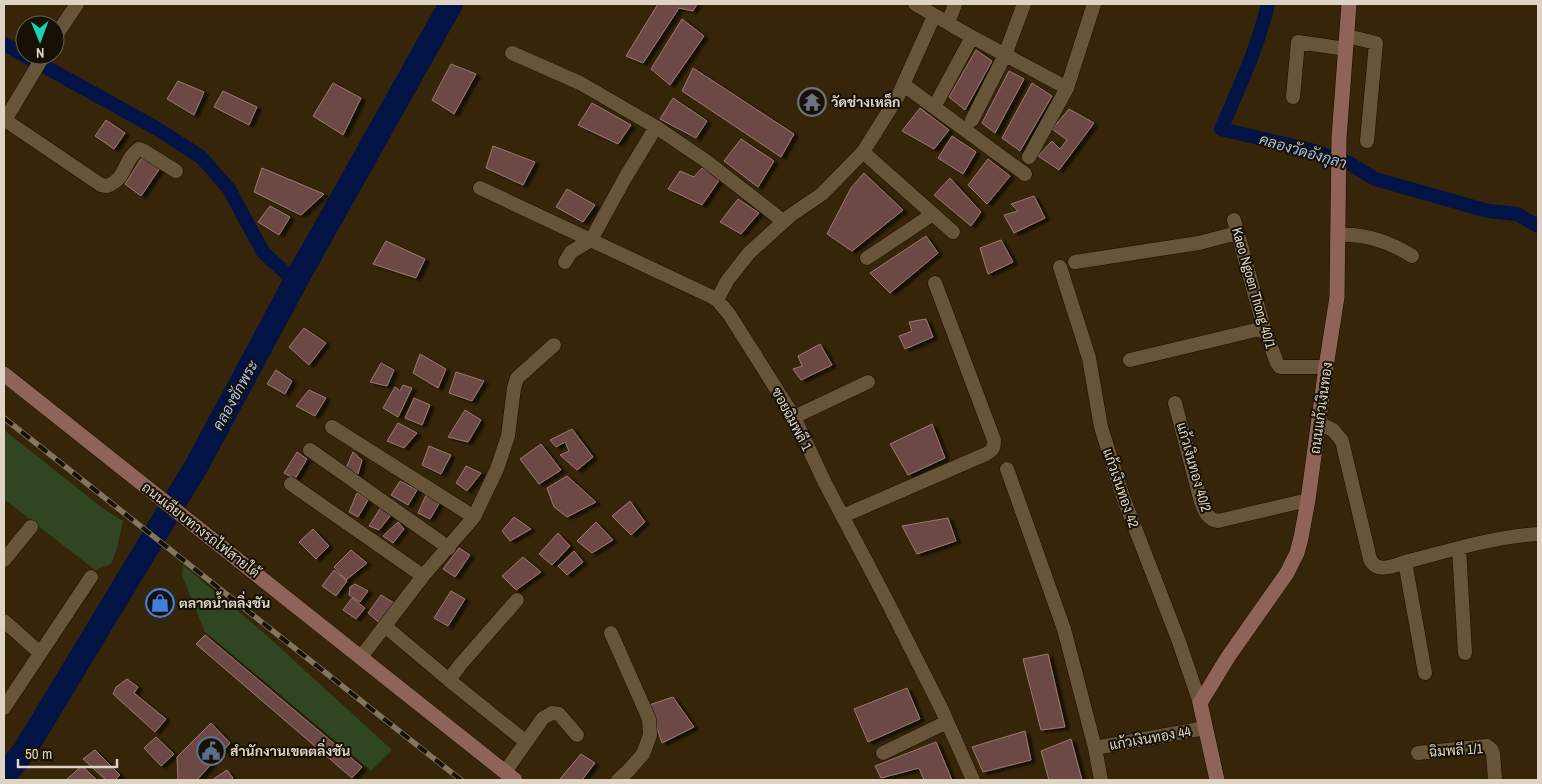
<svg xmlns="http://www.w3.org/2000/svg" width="1542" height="784" font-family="'Archivo Narrow',Sarabun,sans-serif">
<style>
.green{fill:#304622}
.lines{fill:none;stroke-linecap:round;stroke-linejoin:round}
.canal{stroke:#021345;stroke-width:14}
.river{stroke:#021345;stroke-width:24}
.building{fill:#6c4944;stroke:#9e7772;filter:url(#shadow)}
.street-casing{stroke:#1b0e00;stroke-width:15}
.secondary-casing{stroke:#1b0e00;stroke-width:16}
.street{stroke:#685539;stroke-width:14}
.secondary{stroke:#906358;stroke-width:15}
.rail-casing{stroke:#83755e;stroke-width:5.5}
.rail{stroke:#171005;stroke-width:4;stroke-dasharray:11;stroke-linecap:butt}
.labels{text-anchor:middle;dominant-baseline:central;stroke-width:4;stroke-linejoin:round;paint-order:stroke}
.poi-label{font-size:14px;font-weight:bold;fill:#dfd4c4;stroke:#171005;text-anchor:start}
.street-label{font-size:14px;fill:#dfd4c4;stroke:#171005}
.water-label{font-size:15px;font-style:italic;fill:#a5bff1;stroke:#171005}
</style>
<defs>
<filter id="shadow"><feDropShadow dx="4.5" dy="2.5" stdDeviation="1" flood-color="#0009"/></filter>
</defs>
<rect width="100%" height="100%" fill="#362508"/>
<!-- green -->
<path class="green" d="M4,430l101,80 18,11 -6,27 -6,16 -16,6 -91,-71z
M183,565l81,68 128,117 -21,21 -166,-139 -23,-57z"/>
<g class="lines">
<!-- canal -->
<path class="canal" d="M1268,4c-10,43 -29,84 -47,125l89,21 39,13 26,16 113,32 29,3 21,12
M4,44l152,84 45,29 28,32 34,63 32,30"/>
<!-- river -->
<path class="river" d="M4,776l21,-26 172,-285 102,-190 152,-271"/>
</g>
<!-- building -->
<path class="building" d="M658,4h39l-4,7 -14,-3 -36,55 -17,-7z
M682,19l22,17 -34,49 -19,-16z
M976,50l16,11 -27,49 -16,-13z
M451,64l25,10 -22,40 -22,-14z
M693,68l101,66 -13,23 -99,-66z
M1009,71l15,8 -29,54 -13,-10z
M178,81l26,11 -10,23 -27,-16z
M333,83l28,15 -18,37 -30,-19z
M1032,83l20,13 -32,55 -18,-13z
M223,91l34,16 -8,18 -35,-18z
M673,98l34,23 -11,17 -36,-19z
M592,103l39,22 -13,19 -40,-19z
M920,108l29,22 -15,19 -32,-18z
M1069,109l25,14 -35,47 -21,-14 14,-15 8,8 7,-9 -15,-11z
M106,120l19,13 -11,16 -19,-13z
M952,136l24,16 -13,22 -25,-16z
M741,139l33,22 -16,26 -34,-26z
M493,146l42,16 -12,23 -37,-17z
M143,156l17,12 -19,28 -16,-12z
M988,159l22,17 -23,28 -19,-19z
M262,168l62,26 -23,21 -47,-23z
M702,168l18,11 -18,26 -34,-16 12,-18 14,6z
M864,173l39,37 -51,41 -25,-17 24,-46z
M950,178l31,34 -10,14 -37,-31z
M567,189l28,16 -12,17 -27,-15z
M1034,196l11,22 -31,15 -10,-18 14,-4 -7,-7z
M738,199l21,14 -18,21 -21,-12z
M270,206l20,11 -11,18 -21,-13z
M926,236l12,17 -48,40 -20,-20z
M1001,240l12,22 -25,12 -8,-26z
M386,241l39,18 -9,19 -43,-14z
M926,319l7,18 -28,12 -6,-13 13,-5 -3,-9z
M304,328l22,15 -17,22 -20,-18z
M820,344l12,21 -31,15 -8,-11 9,-3 -4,-10z
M420,354l26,15 -8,19 -25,-15z
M381,363l13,7 -7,16 -17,-4z
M276,370l16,11 -7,13 -18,-10z
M456,372l28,9 -12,20 -23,-8z
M403,385l9,3 -14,29 -15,-9 12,-21 5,4z
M309,390l17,8 -11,18 -19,-10z
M414,398l16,7 -8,20 -17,-7z
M465,410l16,10 -13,22 -20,-5z
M398,423l19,10 -13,15 -17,-7z
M932,424l13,34 -37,17 -18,-31z
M572,429l21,28 -16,13 -17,-15 9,-4 -4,-9 -9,5 -6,-7z
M541,444l20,26 -22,14 -19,-25z
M429,446l22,9 -10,19 -19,-9z
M297,452l10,7 -12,20 -11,-6z
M353,452l9,8 -4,14 -12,-6z
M466,466l15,7 -14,18 -11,-8z
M567,476l29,26 -29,15 -13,-10 -7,-19z
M400,481l17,9 -9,15 -17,-10z
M357,493l11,7 -10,17 -9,-5z
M426,495l14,7 -10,17 -12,-6z
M630,501l15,21 -14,13 -19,-19z
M381,507l10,8 -12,15 -10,-4z
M514,517l17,12 -21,12 -8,-10z
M948,518l8,23 -39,13 -15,-28z
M398,522l6,7 -11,14 -10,-7z
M596,522l17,18 -21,13 -15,-12z
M313,529l16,17 -13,13 -17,-17z
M558,533l12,13 -18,19 -13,-11z
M459,548l11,7 -15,22 -12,-8z
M351,550l16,13 -21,17 -12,-13z
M574,551l9,11 -16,13 -9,-9z
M523,557l18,15 -25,18 -14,-14z
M334,570l13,11 -11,15 -14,-10z
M355,584l13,7 -8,11 -11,-7 1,-8z
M451,591l14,8 -17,27 -14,-8z
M381,595l18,11 -16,20 -15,-13z
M352,598l13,10 -9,11 -13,-9z
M205,635l157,132 -10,11 -156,-134z
M1048,654l17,73 -24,3 -18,-71z
M127,679l11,8 -4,6 32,26 -11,13 -42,-38 3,-7z
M907,688l13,31 -52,23 -14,-33z
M673,697l21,30 -32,16 -13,-38z
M211,723l19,20 -33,37h-19l-1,-23z
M1025,731l6,29 -48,12 -11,-25z
M156,737l18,17 -13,12 -17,-18z
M1071,739l11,41h-33l-8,-29z
M936,742l16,38h-28l-5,-12 -38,10 -6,-12z
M95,750l25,25 -5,5h-9l-23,-21z
M581,754l14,9 -13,17h-23z
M82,766l15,14h-29l-1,-1z
M227,770l6,8 -2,2h-19z"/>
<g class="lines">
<defs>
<path id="street" d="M915,4l57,33 95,51
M948,23l7,-19
M1347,36l29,7 -9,98
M55,37l22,-33
M512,53l68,30 76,44 50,34 77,60
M904,85l121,89
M1293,97l5,-55 48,7
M938,100l34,-63
M5,120l96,65 6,1c20,-7 16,-26 32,-37l5,2 32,20
M972,120l33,-65 19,-51
M4,122l40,-67
M863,152l90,80
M1029,157l38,-69 27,-84
M480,188l230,108 7,4 12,14 65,103 31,66 62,118 55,109 31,70
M1234,220l30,108 13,35 3,4h46
M1338,235c27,-2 52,7 74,21
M867,258l66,-44
M565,262l6,-10 20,-12 34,-62 31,-51
M1075,262l124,-19 38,-10
M1060,267l29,91 12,69 22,70 55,142 22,64
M717,300l10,-19 22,-28 42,-38 31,-21 41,-42 35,-56 36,-80
M1130,360l134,-32
M1175,403l26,99c4,10 6,17 17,19l90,-21
M794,417l74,-35
M1319,423l14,7 9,11 28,118c7,15 23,7 35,3l20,111
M332,427l142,90
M310,450l139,98
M1007,469l57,160 31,119 6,32
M291,484l132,92
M843,516l143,-62c7,-4 8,-6 8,-14l-59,-157
M1459,548l6,105
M4,560l27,-33
M1405,562c43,-11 88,-25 133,-28
M517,600l-57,65 -11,15 77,62
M4,621l36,32
M386,627l63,53
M611,633l38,86 1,16 -7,19 -15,17 -10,9
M361,657l62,-81 51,-59 23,-48 11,-33 6,-48 3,-10 37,-33
M4,708l87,-131
M1095,748l110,-20
M883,753l64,-31
M1418,753l69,-7 4,3 2,4 2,27
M505,772l38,-54 9,-5 7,1 18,21"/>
<path id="secondary" d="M4,374l511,406
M1217,780l-17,-77 28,-46 59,-84 10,-20 4,-15 7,-38 18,-133 11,-70 2,-159 10,-134"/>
</defs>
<!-- street casing -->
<use href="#street" class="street-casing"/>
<!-- secondary casing -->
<use href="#secondary" class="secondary-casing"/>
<!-- street -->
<use href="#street" class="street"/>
<!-- secondary -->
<use href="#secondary" class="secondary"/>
<defs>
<path id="rail" d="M4,418l457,362"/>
</defs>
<!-- rail casing -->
<use href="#rail" class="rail-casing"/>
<!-- rail -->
<use href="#rail" class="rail"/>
</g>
<!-- icons -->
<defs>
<symbol id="temple-ring" viewBox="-11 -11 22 22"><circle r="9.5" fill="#171005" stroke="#6b7280" stroke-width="1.5"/><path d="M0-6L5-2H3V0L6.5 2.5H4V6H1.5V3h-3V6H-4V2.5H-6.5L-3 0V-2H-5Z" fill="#6b7280"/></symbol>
<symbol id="shop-ring" viewBox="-11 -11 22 22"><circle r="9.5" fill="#171005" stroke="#3f7fe0" stroke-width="1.5"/><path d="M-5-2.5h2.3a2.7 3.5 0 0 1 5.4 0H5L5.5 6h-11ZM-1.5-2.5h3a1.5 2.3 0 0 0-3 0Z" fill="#3f7fe0"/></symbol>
<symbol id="civic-ring" viewBox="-11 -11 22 22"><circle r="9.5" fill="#171005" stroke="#5c6f8a" stroke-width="1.5"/><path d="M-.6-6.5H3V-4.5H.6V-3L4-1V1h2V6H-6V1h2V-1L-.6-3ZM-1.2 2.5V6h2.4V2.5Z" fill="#5c6f8a"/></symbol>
</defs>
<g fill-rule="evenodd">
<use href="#temple-ring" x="796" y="86" width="32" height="32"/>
<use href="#shop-ring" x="144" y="587" width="32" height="32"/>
<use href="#civic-ring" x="195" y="735" width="32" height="32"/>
</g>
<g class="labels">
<!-- poi labels -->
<g class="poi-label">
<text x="831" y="102">วัดช่างเหล็ก</text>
<text x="179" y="603">ตลาดน้ำตลิ่งชัน</text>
<text x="230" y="751">สำนักงานเขตตลิ่งชัน</text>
</g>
<!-- street labels -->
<g class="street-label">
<text transform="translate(1254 288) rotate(74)">Kaeo Ngoen Thong 40/1</text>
<text transform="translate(1321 408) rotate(-82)">ถนนแก้วเงินทอง</text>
<text transform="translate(792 419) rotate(62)">ซอยฉิมพลี 1</text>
<text transform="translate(1194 467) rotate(74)">แก้วเงินทอง 40/2</text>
<text transform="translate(1121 488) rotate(71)">แก้วเงินทอง 42</text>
<text transform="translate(201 530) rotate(38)">ถนนเลียบทางรถไฟสายใต้</text>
<text transform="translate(1150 738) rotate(-10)">แก้วเงินทอง 44</text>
<text transform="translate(1456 750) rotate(-4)">ฉิมพลี 1/1</text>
</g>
<!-- water labels -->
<g class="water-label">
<text transform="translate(1303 151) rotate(16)">คลองวัดอังกุลา</text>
<text transform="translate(235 395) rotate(-61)">คลองชักพระ</text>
</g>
</g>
<!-- border -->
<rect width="1542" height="784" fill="none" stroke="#dfd4c4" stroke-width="10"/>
<!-- north arrow -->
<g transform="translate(40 40) rotate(179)"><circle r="24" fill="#171005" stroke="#675e51"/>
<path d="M0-4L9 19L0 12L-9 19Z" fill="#17d5b2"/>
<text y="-8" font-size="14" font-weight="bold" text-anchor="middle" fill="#dfd4c4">N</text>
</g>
<!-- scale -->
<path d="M18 759v8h99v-8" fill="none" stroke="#dfd4c4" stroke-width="2.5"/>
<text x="25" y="759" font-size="15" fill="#dfd4c4" stroke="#171005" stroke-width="4" paint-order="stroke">50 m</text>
</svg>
